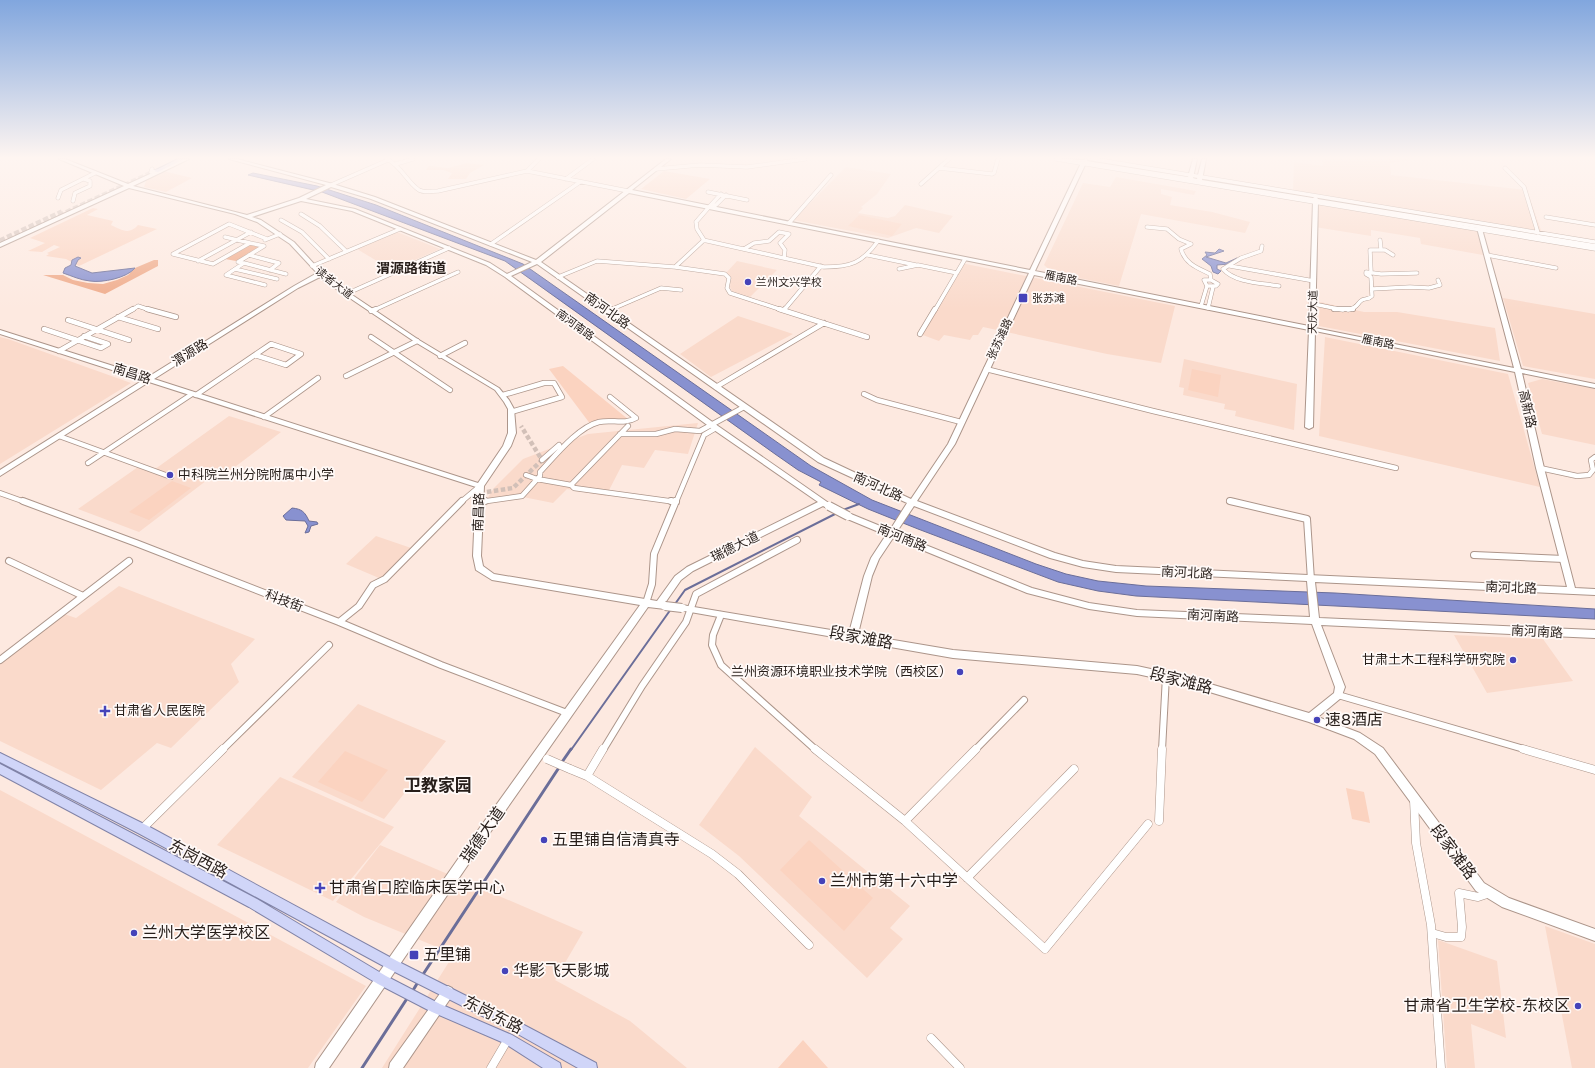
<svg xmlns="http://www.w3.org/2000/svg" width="1595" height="1068" font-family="'Varela Round','Noto Sans SC',sans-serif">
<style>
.built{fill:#fadacb}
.green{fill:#fbd3c0}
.forest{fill:#efaa89}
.water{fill:#8891d0;stroke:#6b6e99}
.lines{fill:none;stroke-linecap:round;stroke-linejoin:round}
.stream-far1{stroke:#6b6e99;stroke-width:2}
.stream{stroke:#6b6e99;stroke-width:3}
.street-tunnel{stroke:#d2c0b8;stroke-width:4.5;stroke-dasharray:4.5 2.5;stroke-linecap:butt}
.primary-tunnel{stroke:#d2c0b8;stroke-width:5.5;stroke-dasharray:5.5 2.5;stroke-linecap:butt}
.street-far3-casing{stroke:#ac958a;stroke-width:4.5}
.street-far2-casing{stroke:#ac958a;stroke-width:6}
.street-far1-casing{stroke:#ac958a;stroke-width:8}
.street-casing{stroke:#ac958a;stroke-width:9}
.secondary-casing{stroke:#ac958a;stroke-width:2}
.primary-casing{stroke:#8083a7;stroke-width:2}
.street-far3{stroke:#fff;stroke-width:3.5}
.street-far2{stroke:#fff;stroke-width:4.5}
.street-far1{stroke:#fff;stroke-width:6}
.street{stroke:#fff;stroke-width:8}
.secondary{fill:#fff;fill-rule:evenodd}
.primary{fill:#d0d5f8;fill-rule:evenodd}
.street-bridge-casing{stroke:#ac958a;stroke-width:9;stroke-linecap:butt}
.secondary-bridge-casing{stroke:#ac958a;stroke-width:10;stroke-linecap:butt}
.street-bridge{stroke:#fff;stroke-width:8}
.secondary-bridge{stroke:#fff;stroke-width:8}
.poi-dot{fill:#4543b9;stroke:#fff9f7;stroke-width:1.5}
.labels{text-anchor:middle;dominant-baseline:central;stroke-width:3.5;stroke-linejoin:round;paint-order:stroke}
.far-street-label{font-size:11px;fill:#271e1a;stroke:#fff9f7}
.far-poi-label{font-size:11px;fill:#271e1a;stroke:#fff9f7;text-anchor:start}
.street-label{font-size:13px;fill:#271e1a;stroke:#fff9f7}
.poi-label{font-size:13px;fill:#271e1a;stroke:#fff9f7;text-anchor:start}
.far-district-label{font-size:14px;font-weight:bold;fill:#271e1a;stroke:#fff9f7}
.near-street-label{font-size:16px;fill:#271e1a;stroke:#fff9f7}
.near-poi-label{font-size:16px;fill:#271e1a;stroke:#fff9f7;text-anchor:start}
.near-neighbourhood-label{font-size:17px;font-weight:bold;fill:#271e1a;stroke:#fff9f7}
</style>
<rect width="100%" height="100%" fill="#fde9e0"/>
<!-- built -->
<path class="built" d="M1322,159h92l-24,4 1,12 136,15 15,43 -249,-42 1,-29 29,4z
M846,167l45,7 -14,20 -16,13 2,1 -5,5 30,5 7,-2 10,-11 48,11 -14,17 -23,-5 -28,10 -95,-18z
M1116,177l80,14 -2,4 -33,-6v5l11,3 -2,8 42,7 38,10 -5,11 -104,-19 -22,72 -66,-13 -9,-8 39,-82 27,4z
M1316,200l163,28 4,27 -62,-11 -1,-6 -49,-8v6l-56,-9z
M397,232l43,17 -48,21 -35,-21z
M737,261l40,9 -27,27 -18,-6 -2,-4 1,-10 -5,-4z
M961,263l214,43 -14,57 -54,-9 -124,-27 -5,8h-5l-3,5 -26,-5 -5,6 -19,-7z
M1503,298l92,16v65l-72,-13z
M1320,302l44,10h33l98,16 5,33 -181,-35z
M738,316l55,18 -82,43 -31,-23z
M0,337l8,2 123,44 -131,81z
M1325,337l183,37 32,113 -221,-51z
M1184,359l113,25 -3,46 -59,-14 1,-5 -12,-2 1,-5 -42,-9 1,-7 -5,-1z
M1542,379l53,10v56l-53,-11 -14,-51z
M229,416l52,16 -58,44 -8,-2 -76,58 -61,-23 60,-42 13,5z
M698,423l-10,31 -33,-4 -11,18 -22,-3 -16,31 -39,-7 -14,14 -30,-6 -38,5 9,-14 29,-29 65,-25z
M376,536l38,13 -27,26 -8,3 -33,-14z
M119,586l136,53 -24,25 8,18 -68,66 -14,-5 -56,47 -101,-49v-78l64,-49 12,4z
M1454,635l89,4 30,42 -86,12z
M358,704l88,37 -62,78 -92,-42z
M755,747l57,50 -13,19 111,90 -20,22 13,11 -36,39 -128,-122 -40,-31z
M280,777l114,50 -61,74 -116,-56z
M0,790l168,90 198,106 -58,82h-308z
M380,845l203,87 -28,48 75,41 57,47h-305l72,-114 -90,-37 -28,-15z
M1545,926l50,18v124h-23z
M1438,940l59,21 9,77 -35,-14 4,44h-28z"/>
<!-- green -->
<path class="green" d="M467,163l17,2 -14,8 -4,6h-18l4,-6 -9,-3h-17l3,-4 19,2z
M163,171l29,7 -26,14 -22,-5 3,-9z
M664,171l46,8 -24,20 -45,-10z
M93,208l5,1 -11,6 26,6 -2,4c9,4 18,11 27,0l19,4 -78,37 -13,-7 -20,-3 3,-2 -2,-1 13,-6 -6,-2 -12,7 -14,-1 17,-8 -15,-5z
M859,215l43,9 -10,12 -44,-10z
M563,366l66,54 -38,5 -42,-56z
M1192,369l29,6 -3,22 -30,-7z
M172,481l19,7 -42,32 -20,-8z
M345,751l43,19 -26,32 -44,-20z
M1346,788l18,4 6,31 -18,-4z
M809,840l64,58 -29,33 -64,-61z
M803,1040l25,28h-50z"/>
<!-- forest -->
<path class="forest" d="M250,244l11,3 -25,14 -11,-2z
M154,260h4v6l-53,28 -62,-19h20l10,5 15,3 15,1 14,-4 11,-5 7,-7z"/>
<!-- water -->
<path class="water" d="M253,173l64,13 59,19 147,59 288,202 61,34 164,64 30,10 32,7 48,5 189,7 260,16v10l-459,-23 -38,-5 -40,-9 -140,-53 -50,-20 -49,-24 2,-3 -23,-12 -23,-16 -270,-193 -183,-69 -74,-17z
M1219,249l5,2 -18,6 20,6 11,-5 -8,6 -12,1v4l4,2 -3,3 -5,-2 -2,-6 -9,-7 5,-4 -2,-3 10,1z
M78,257l3,1 -3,2 -3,6 17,7 43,-5c-8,10 -33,15 -45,13 -10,-1 -18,-5 -27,-8l2,-5 6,-3 1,-5z
M292,508c10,1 13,4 17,13l8,1 1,2 -7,2 -2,6 -4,1 3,-7 -3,-5 -19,-1 -3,-4z"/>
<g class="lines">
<!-- stream-far1 -->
<path class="stream-far1" d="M843,510l16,-6
M675,604l10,-14 152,-77
M571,750l100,-141"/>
<!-- stream -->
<path class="stream" d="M562,762l9,-13
M422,976l138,-210
M412,992l6,-10
M362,1068l46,-71"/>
<!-- street-tunnel -->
<path class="street-tunnel" d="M480,493l33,-5 29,-28 -21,-34"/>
<!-- primary-tunnel -->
<path class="primary-tunnel" d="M59,216l97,-45
M0,241l62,-29"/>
<defs>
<path id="street-far3" d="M387,159c15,8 20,23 32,31 5,3 13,1 19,1l89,-20 101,20
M1056,159l539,90
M1093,159l502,83
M396,164l17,-5
M939,168l53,6 2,-1 4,-14
M1505,168l19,19 14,46
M152,169l-1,3 9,-1
M656,169l44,-4 47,2 58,-8
M527,171l12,-12
M566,179l27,-20
M921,184l28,-25
M331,185l57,-25
M708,192l39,8
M721,194l-12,13 7,-2 10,-10
M58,198l3,-8 34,-17
M73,201l2,-8 15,-7v-5l-6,-2
M301,214l19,12 26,25
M1546,217l49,8
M281,220l21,12 27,27
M789,223l42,-48
M1147,227l20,2 12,10 12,5
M225,237l25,6
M265,240l15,-6
M703,240l121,27c27,0 38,-4 54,-26
M1380,240l1,9
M491,244l89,-62
M1191,244l-10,5c4,15 17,19 29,25l1,6
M1262,246l-1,5 -20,7 -18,11c12,14 39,14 56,17
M744,249l10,-6 15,-2 10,-9 10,2 -9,9 5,7 -1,8
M249,255l30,8 -9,7
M868,255l48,10
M1487,255l69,13
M198,261l53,-29
M244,263l42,11
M312,266l88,-37
M1230,266l84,15
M675,267l50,7 4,4 -2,10 3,5 52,17
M235,269l42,10
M899,269l19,-4 39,8
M1371,271l-1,-21h15l8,5
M558,277l39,-16 78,6 29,-27 -7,-11 -1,-7 13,-15
M1204,280h7l7,4 -2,2h-9z
M265,285l-39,-10 18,-12 -6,-1 26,-16 -14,-3 -37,21 -40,-10 56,-30 38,15
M1372,289l38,-2 19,1 11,-3 -2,-5
M346,294l103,-46
M1314,304l29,6
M1201,306l6,-20
M1208,308l5,-21
M132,310l6,-4 12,4
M374,310l84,-38
M610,310l51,-22 20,2
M784,310l37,-44
M935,310l30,-51
M1348,310c11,-3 8,-6 14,-10 4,-2 6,0 10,-4l-1,-19 -5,-3v-2l15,2 36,-1"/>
<path id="street-far2" d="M147,309l29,8
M779,309l88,28
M1334,309h19
M784,310l1,-1
M371,311l5,-2
M607,311l6,-2
M118,317l40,12
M68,320l61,20
M44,329l57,19 7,-4 -24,-8
M920,334l15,-25
M371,337l79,53
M59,351l74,-42
M440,356l25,-13
M986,369l167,42 243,57
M346,376l71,-35
M716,387l108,-64
M864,394l13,6 84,22
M196,395l75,-51 30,10 -15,11 -31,-10
M503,395l41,-12h10l8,14 -51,15
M264,417l54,-39
M620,434h36l19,-5 25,2 44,-24
M59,436l112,41
M542,460l17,-15
M88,463l104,-69
M1540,468l37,8 12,-1 4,-5 -2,-10 4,-3
M526,475l11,4 34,6 3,3 102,14
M571,485l57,-59
M0,493l25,9
M1229,501l6,1
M461,502l19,-16
M480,502l42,-6 18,-20v-4c15,-16 38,-45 59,-50 13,-3 25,3 37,-4l-26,-21
M676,502l28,-67 12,-7"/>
<path id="street-far1" d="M23,501l113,42 203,79 102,43 126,48
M671,501l5,1
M1230,501l77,18 4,61
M480,502l5,-1
M1474,555l90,4
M9,561l74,35
M646,603l6,-19 2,-30 22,-53
M721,615l-8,20 -1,10 9,20 95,85
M339,622l20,-16 14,-21 12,-6 77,-78
M0,660l129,-99
M1338,695l189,55
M222,750l107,-105
M603,750l39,-64 44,-64 10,-28 101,-54
M975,750l49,-50
M1162,750l4,-74"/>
<path id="street" d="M815,749l90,72 140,128 103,-125
M1523,749l72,21
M570,769l17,7 125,78 26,20 71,71
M587,776l16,-27
M1414,800l2,43 15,82 10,143
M905,821l71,-72
M1159,821l3,-72
M142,829l81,-80
M967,878l107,-109
M1432,933l14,4h15l1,-10 -3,-34 19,4 12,-4
M931,1038l29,30
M491,1068l17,-29"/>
<path id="secondary" d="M59,159h6l63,25 55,-25h6l-56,27 114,29 52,-17 27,-13 -97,-26h8l96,25 42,13 161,63 130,-101h5l-39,31 398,80 51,-107 -16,-4 18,1 4,-1v2l101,16 5,-18h4l-4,19 4,1 5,-20h4l-4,21 111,18 3,-2 2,3 277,45v4l-113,-19 39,140 74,15v4l-73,-15 22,95 31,120 20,1v6l-280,-13 4,36 276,12v8l-274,-13 24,62 -4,11 -23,19 42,16 23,15 101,135 25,15 86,31v12l-93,-34 -26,-16 -101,-137 -21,-15 -45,-17 -126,-38 -46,-10 -184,-16 -274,-48 -1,-2 1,-2 3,-1 167,28 15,-57 7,-18 15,-23 -41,-17 -1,-2 4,-3 3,1 39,16 17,-27 -89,-41 -281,-198 -26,12 207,150 115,80 -4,3 -6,-3 -130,65 -12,9 -16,23 3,1 1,2 -1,2 -3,1 -17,-2 -159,227 -160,234h-14l1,-5 165,-237 159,-221 -148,-25 -16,-10 -3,-14 3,-69 -327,-105 -149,94v-6l143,-90 -143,-46v-4l148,47 146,-91 23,-13 -27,-29 -33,-22 -22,-8 -106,-26 -129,59v-4l124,-57zM1086,163l227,38 -4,125 -274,-55zM331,187l40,12 161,63 -25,12 -17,-11 -135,-54 -49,-10zM629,193l400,80 -81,171 -37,55 -87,-41 -283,-196zM301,201l51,10 134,54 19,12 209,153 104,72 -131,65 -12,9 -18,25 -163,-27 -11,-8 -2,-10 3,-70 27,-40 5,-13 -2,-24 -5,-9 -10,-12 -80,-48 -92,-62 -33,-36 -33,-22 -9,-3zM1318,202l159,26 37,140 -199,-40zM1034,275l275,55 -4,97 4,2 4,-2 2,-96 200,41 21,96 31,119 -451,-21 -33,-5 -28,-8 -138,-52 38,-57zM320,277l3,3 92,62 80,48 9,12 4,7v24l-5,13 -25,37 -324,-104 144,-91zM914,506l136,52 33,9 33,5 191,9 3,36 -173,-7 -48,-7 -57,-15 -136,-55zM893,538l134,55 62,16 48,7 175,8 23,63 -1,6 -25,20 -126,-37 -46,-10 -184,-16 -95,-16 14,-58 7,-17z
M448,986l4,2 2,4 -2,4 -49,72h-14l1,-5 54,-75z"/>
<path id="primary" d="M178,159h6l-26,13 -4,-1z
M0,753l146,72 251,136 127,64 72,38 1,5h-19l-62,-35 -127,-64 -251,-136 -138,-71z
M0,764l257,135 129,77 54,28 72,31 48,28 1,5h-18l-39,-25 -72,-31 -54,-28 -129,-77 -249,-133z"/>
</defs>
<!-- street-far3 casing -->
<use href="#street-far3" class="street-far3-casing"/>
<!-- street-far2 casing -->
<use href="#street-far2" class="street-far2-casing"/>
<!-- street-far1 casing -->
<use href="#street-far1" class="street-far1-casing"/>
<!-- street casing -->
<use href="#street" class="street-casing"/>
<!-- secondary casing -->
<use href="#secondary" class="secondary-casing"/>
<!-- primary casing -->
<use href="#primary" class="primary-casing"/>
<!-- street-far3 -->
<use href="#street-far3" class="street-far3"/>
<!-- street-far2 -->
<use href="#street-far2" class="street-far2"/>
<!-- street-far1 -->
<use href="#street-far1" class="street-far1"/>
<!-- street -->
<use href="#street" class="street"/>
<!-- secondary -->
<use href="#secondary" class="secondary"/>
<!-- primary -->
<use href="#primary" class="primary"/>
<defs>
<path id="street-bridge" d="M547,759l23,10"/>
<path id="secondary-bridge" d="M829,506l19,10
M665,606l17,2"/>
</defs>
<!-- street-bridge casing -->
<use href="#street-bridge" class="street-bridge-casing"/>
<!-- secondary-bridge casing -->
<use href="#secondary-bridge" class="secondary-bridge-casing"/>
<!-- street-bridge -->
<use href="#street-bridge" class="street-bridge"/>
<!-- secondary-bridge -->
<use href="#secondary-bridge" class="secondary-bridge"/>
</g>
<!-- sky -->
<linearGradient id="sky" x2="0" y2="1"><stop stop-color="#81a6de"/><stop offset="0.51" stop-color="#fef5f1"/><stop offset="1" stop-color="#fef5f1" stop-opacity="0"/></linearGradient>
<rect width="1595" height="309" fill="url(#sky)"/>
<!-- markers -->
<g class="poi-dot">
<circle cx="748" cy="282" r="4"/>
<rect x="1018" y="293" width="10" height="10" rx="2"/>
<circle cx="170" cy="475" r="4"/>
<circle cx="1513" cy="660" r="4"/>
<circle cx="960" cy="672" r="4"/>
<path d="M103 705h4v4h4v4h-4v4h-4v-4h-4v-4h4z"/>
<circle cx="1317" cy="720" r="4"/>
<circle cx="544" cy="840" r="4"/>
<circle cx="822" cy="881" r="4"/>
<path d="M318 882h4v4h4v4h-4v4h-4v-4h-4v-4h4z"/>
<circle cx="134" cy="933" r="4"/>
<rect x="409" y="950" width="10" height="10" rx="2"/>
<circle cx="505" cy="971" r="4"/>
<circle cx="1578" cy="1006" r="4"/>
</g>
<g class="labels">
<!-- far-street labels -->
<g class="far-street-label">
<text transform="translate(1061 278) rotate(11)">雁南路</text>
<text transform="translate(334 283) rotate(38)">读者大道</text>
<text transform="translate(1313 312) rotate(-89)">天庆大道</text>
<text transform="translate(575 325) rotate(36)">南河南路</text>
<text transform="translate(1000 339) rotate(-65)">张苏滩路</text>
<text transform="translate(1378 342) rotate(11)">雁南路</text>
</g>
<!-- far-poi labels -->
<g class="far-poi-label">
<text x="756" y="282">兰州文兴学校</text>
<text x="1032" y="298">张苏滩</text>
</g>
<!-- street labels -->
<g class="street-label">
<text transform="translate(607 311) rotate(35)">南河北路</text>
<text transform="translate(190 353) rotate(-32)">渭源路</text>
<text transform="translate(132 374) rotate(18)">南昌路</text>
<text transform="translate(1527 409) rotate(77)">高新路</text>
<text transform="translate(878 487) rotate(24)">南河北路</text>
<text transform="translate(479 512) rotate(-88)">南昌路</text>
<text transform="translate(902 538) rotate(22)">南河南路</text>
<text transform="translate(735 547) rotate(-26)">瑞德大道</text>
<text transform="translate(1187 573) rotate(3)">南河北路</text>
<text transform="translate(1511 588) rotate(2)">南河北路</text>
<text transform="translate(284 601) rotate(21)">科技街</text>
<text transform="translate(1213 616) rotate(3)">南河南路</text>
<text transform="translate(1537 632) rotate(3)">南河南路</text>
</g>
<!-- poi labels -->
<g class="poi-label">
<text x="178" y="475">中科院兰州分院附属中小学</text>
<text x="1505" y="660" text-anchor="end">甘肃土木工程科学研究院</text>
<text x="952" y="672" text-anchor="end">兰州资源环境职业技术学院（西校区）</text>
<text x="114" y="711">甘肃省人民医院</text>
</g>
<!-- far-district labels -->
<g class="far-district-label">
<text x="411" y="268">渭源路街道</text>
</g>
<!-- near-street labels -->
<g class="near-street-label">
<text transform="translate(861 638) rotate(10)">段家滩路</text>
<text transform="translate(1181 681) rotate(14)">段家滩路</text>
<text transform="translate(483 835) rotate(-55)">瑞德大道</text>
<text transform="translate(1453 852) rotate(53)">段家滩路</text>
<text transform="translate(198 859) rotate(28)">东岗西路</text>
<text transform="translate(493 1015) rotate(27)">东岗东路</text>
</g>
<!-- near-poi labels -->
<g class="near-poi-label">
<text x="1325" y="720">速8酒店</text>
<text x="552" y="840">五里铺自信清真寺</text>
<text x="830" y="881">兰州市第十六中学</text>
<text x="329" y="888">甘肃省口腔临床医学中心</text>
<text x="142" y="933">兰州大学医学校区</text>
<text x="423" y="955">五里铺</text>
<text x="513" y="971">华影飞天影城</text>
<text x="1570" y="1006" text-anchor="end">甘肃省卫生学校-东校区</text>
</g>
<!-- near-neighbourhood labels -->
<g class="near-neighbourhood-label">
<text x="438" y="785">卫教家园</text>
</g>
</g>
</svg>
